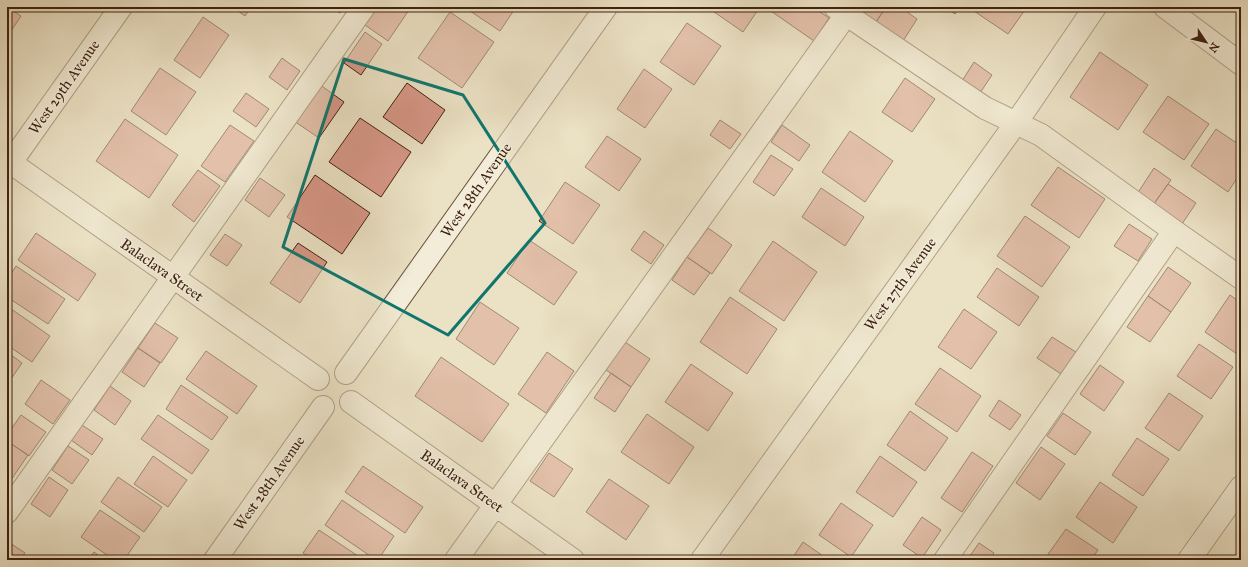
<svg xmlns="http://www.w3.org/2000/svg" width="1248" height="567" font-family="'IM FELL Great Primer',serif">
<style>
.building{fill:#d79787;stroke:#3f220f}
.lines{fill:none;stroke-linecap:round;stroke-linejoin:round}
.minor-casing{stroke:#6a523c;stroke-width:24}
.minor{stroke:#f2ecd9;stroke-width:22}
.marked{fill:none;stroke:#0f766e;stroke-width:3;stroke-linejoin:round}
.labels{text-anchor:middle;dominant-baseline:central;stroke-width:3;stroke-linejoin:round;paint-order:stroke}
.street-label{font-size:15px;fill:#3f220f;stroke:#f2ecd9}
</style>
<rect width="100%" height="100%" fill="#ebe1c4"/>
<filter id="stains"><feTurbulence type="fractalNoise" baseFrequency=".005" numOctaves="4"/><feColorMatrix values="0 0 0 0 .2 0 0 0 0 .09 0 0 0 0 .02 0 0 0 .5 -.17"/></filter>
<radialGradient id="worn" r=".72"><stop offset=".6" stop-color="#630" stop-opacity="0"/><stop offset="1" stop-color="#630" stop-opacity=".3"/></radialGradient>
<!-- building -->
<path class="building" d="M7,7l14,9 -14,21z
M232,7h19l-6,9z
M331,7h14l-5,6z
M377,7h34l-23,34 -23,-16z
M464,7h52l-16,24z
M707,7h53l-17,25z
M769,7h44l16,11 -15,23 -46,-32z
M853,7h33l-10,15z
M886,7h14l17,12 -14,22 -27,-19z
M944,7h16l-5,7z
M977,7h50l-19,27 -34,-23z
M450,12l44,30 -32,46 -44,-30z
M203,17l26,18 -29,43 -26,-18z
M687,23l34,23 -27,39 -34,-23z
M365,32l17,12 -21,31 -17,-12z
M1100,52l48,33 -30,45 -48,-33z
M282,58l18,13 -13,19 -18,-13z
M974,62l18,13 -12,18 -18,-12z
M160,68l36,24 -30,43 -35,-24z
M644,69l28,20 -27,39 -28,-19z
M905,78l30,21 -23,33 -30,-20z
M407,83l38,27 -23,34 -39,-27z
M319,84l25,18 -25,36 -25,-17z
M246,93l23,16 -13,18 -23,-16z
M1168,96l41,28 -25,36 -41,-28z
M360,118l51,34 -30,45 -52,-35z
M125,119l53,36 -29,43 -53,-37z
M720,120l21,14 -11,15 -20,-14z
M230,125l24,16 -29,41 -24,-16z
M782,125l28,20 -11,16 -28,-19z
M1216,129l25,17v26l-13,20 -37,-26z
M850,131l43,30 -28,41 -43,-30z
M607,136l34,23 -22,32 -34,-24z
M771,155l22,14 -19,27 -21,-14z
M1058,167l47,32 -26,39 -48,-33z
M1154,168l17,12 -18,25 -16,-11z
M198,170l22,16 -26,36 -22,-17z
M315,175l55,38 -28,41 -55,-37z
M260,178l25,17 -16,22 -24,-17z
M565,182l35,23 -27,39 -34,-23z
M1168,184l28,19 -14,21 -29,-19z
M821,188l43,29 -19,29 -43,-29z
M1025,216l45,31 -28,40 -45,-31z
M1129,224l23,15 -14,22 -24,-15z
M708,228l24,17 -20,29 -25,-17z
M644,231l20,14 -13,19 -20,-14z
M36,233l60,41 -18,27 -60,-41z
M225,234l17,11 -15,21 -17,-11z
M529,240l48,32 -23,33 -47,-32z
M773,241l44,31 -33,49 -45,-30z
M298,243l29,19 -27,41 -30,-20z
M687,257l23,16 -16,22 -22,-15z
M16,266l49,33 -17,25 -41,-27v-17z
M1168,267l23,16 -20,29 -23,-16z
M997,268l42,29 -20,29 -42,-29z
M1230,295l11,8 -1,53 -35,-24z
M1148,296l23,16 -21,30 -23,-15z
M730,297l47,32 -30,45 -47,-32z
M480,302l39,26 -25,37 -38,-26z
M7,306l43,30 -18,26 -25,-17z
M964,309l33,23 -26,37 -33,-22z
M155,323l23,15 -17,25 -23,-15z
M1052,337l24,15 -15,22 -24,-16z
M625,342l25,17 -19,28 -25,-17z
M1199,344l34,23 -22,32 -34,-23z
M138,348l22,15 -16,24 -22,-15z
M206,351l51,35 -20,28 -51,-35z
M7,352l15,11 -15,22z
M547,352l27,19 -28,42 -28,-19z
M441,357l68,47 -27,38 -67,-46z
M691,364l42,29 -25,38 -43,-29z
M1100,365l24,17 -20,29 -24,-17z
M940,368l41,28 -24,36 -42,-28z
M611,373l20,14 -16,25 -21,-14z
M41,380l29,20 -17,24 -28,-20z
M181,385l47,32 -16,23 -46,-31z
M110,386l21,15 -16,24 -21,-15z
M1169,393l34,23 -24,35 -34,-23z
M999,400l22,15 -11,15 -21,-14z
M910,411l38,27 -23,33 -38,-26z
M1063,413l28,19 -16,23 -28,-19z
M647,414l47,33 -25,37 -48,-32z
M21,415l25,17 -17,24 -22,-15v-6z
M158,415l51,35 -17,24 -51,-35z
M82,425l21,14 -11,16 -21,-15z
M1137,438l32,21 -26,37 -31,-21z
M7,441l21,14 -17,25 -4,-3z
M68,446l21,14 -17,24 -20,-14z
M1041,447l24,17 -25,36 -24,-17z
M972,452l21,14 -31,46 -21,-14z
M549,453l24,16 -19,28 -24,-16z
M153,456l34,24 -19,27 -34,-23z
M880,456l37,26 -24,35 -37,-25z
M363,466l60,41 -18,26 -60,-41z
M49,477l19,13 -18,27 -19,-13z
M118,477l44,30 -18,25 -43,-30z
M609,479l40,27 -23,34 -40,-28z
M1100,482l37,25 -24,36 -37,-26z
M342,500l52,36 -16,24h-2l-51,-35z
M841,503l32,22 -22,32 -32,-22z
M100,510l40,27 -16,23h-10l-33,-23z
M922,517l19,13 -19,28 -19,-13z
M1066,529l32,21 -7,10h-47z
M319,530l42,28 -1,2h-47l-10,-7z
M7,541l18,12 -5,7h-13z
M803,542l26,18h-38z
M979,543l15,10 -5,7h-22z
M94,552l11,8h-17z"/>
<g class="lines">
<defs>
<path id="minor" d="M835,7l150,101 56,27 133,96 67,47
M1165,7l76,57
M7,160l311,219
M7,168l114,-161
M346,373l260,-366
M351,402l222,158
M7,512l357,-505
M215,560l108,-153
M456,560l390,-545
M702,560l314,-437 79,-116
M945,560l229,-329
M1189,560l52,-73"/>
</defs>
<!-- minor casing -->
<use href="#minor" class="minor-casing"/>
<!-- minor -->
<use href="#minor" class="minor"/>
</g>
<!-- marked area -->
<path d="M0 0H1248V567H0ZM344,59l119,36 82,128 -97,112 -165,-88z" fill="#ebe1c4" fill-opacity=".55" fill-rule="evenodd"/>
<path class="marked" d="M344,59l119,36 82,128 -97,112 -165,-88z"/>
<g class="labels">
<!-- street labels -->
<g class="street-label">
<text transform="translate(64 87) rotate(-55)">West 29th Avenue</text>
<text transform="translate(476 190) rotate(-55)">West 28th Avenue</text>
<text transform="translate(162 270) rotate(35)">Balaclava Street</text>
<text transform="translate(900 284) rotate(-54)">West 27th Avenue</text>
<text transform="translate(462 481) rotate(35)">Balaclava Street</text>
<text transform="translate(269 483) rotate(-55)">West 28th Avenue</text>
</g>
</g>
<!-- margin -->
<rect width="1248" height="567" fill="none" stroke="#ebe1c4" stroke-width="24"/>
<rect x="8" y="8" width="1232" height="551" fill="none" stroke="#3f220f" stroke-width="2"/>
<rect x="12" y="12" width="1224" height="543" fill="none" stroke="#3f220f"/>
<!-- north arrow -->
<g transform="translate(1206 42) rotate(125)" stroke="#f2ecd9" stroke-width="3" paint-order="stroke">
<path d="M0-3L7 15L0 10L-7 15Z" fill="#3f220f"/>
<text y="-6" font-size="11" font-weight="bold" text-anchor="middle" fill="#3f220f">N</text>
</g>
<rect width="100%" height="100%" filter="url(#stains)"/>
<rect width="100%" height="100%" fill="url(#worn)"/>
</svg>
